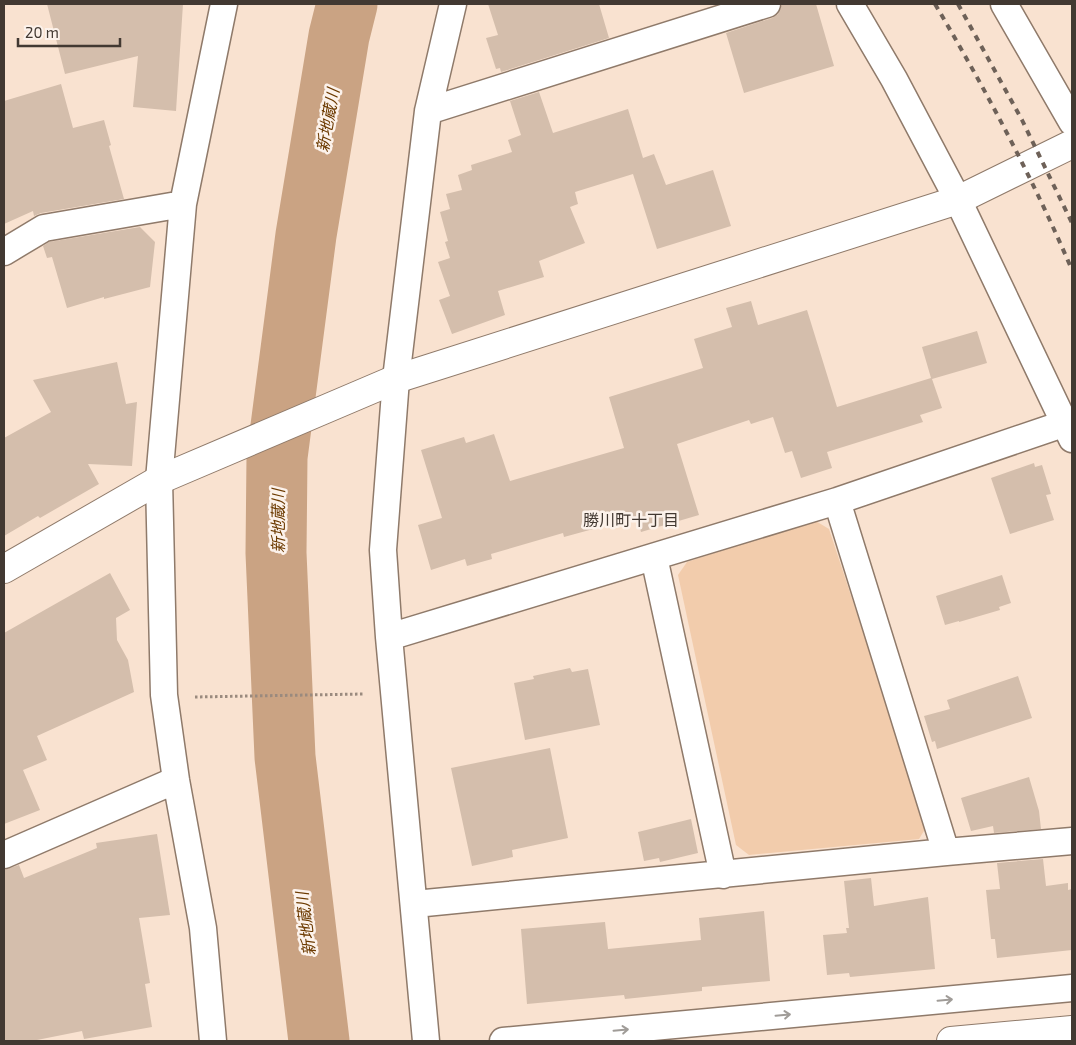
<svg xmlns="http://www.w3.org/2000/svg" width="1076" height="1045" font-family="'Exo 2','Noto Sans JP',sans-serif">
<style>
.green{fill:#f2ccac}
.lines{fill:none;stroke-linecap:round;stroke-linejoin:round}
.river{stroke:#caa383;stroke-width:61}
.building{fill:#d4beac}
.minor-casing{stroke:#8f7a6a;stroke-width:29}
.tertiary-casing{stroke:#8f7a6a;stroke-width:30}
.motorway-casing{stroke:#8f7a6a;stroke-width:30}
.path{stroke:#9a8a7e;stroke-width:3;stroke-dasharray:2.5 2.5;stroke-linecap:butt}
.minor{stroke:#fff;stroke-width:26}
.tertiary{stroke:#fff;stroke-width:28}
.motorway{stroke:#fff;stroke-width:28}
.rail{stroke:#6e6158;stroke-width:4;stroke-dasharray:6 6;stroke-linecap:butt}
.oneway{stroke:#a09c98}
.labels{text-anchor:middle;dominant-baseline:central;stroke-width:5;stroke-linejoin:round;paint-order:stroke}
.water-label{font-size:16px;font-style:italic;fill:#6c3a00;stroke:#fcf2eb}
.neighbourhood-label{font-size:16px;fill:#423932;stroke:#fcf2eb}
</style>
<rect width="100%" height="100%" fill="#f9e2d0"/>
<!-- green -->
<path class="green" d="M814,520l15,9 98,297 -8,13 -170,16 -13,-10 -58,-270 9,-13z"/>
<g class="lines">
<!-- river -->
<path class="river" d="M319,1041l-34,-284 -9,-204 1,-96 29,-222 33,-199 8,-32"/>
</g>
<!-- building -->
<path class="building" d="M47,4h136l-7,107 -43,-4 5,-51 -73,18z
M488,4h111l10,34 -108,34 -1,-4 -4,1 -10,-31 12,-3z
M782,4h34l18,62 -90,27 -18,-60 46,-15 6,-4z
M61,84l12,44 31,-8 7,25 -2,1 15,53 -83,14 -7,3 -1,-5 -29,13v-123z
M539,92l14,41 75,-24 15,49 11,-4 12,31 47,-15 18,56 -74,23 -24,-75 -58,18 3,12 -8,3 15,36 -46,18 5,16 -46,14 7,24 -53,19 -13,-34 11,-4 -12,-34 12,-4 -5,-16 3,-1 -8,-29 10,-3 -4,-15 16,-4 -4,-15 14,-5 -1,-5 41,-13 -4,-12 13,-5 -11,-34z
M140,227l15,15 -5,45 -46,12v-2l-37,11 -15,-51 -5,1 -4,-12 6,-4z
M751,301l7,24 49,-15 30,97 94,-29 -9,-31 55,-16 10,32 -55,16 10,29 -22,7 3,7 -96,30 5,16 -31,10 -9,-27 -7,2 -12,-36 -22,7 -2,-4 -72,24 22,71 -58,17 -4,-15 -73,20 -1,-4 -72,21 1,5 -25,7 -2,-7 -34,11 -13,-45 24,-7 -21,-68 43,-13 2,6 28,-9 16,47 114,-33 -15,-51 94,-29 -9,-29 38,-12 -6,-19z
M117,362l9,42 11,-2 -5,64 -44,-2 11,20 -59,34 -2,-2 -34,20v-98l47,-26 -18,-32z
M1034,463l1,4 7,-2 9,29 -5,1 8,25 -44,14 -19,-56z
M110,573l20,37 -14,8 1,22 11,20 6,32 -97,44 10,24 -24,10 17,40 -36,14v-191z
M1002,575l9,28 -12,4 1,3 -41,12v-1l-14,4 -9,-29z
M570,668l2,4 16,-3 12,56 -75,15 -11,-57 20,-4 -1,-3z
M1018,676l14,42 -95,31 -2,-8 -3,1 -8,-26 26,-7 -3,-9z
M550,748l18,90 -56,12 1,7 -41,9 -21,-98z
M1029,777l10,34 2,18 -47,4 -1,-7 -22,5 -10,-33z
M691,819l7,34 -38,9 -1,-4 -15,3 -6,-29z
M157,834l13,81 -31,3 11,65 -5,1 7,43 -68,12 -2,-8 -50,10h-28v-171l15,-5 5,13 73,-30 -1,-5z
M1043,859l3,27 22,-3v7l4,-1v61l-75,8 -2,-19h-4l-5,-49 14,-1 -3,-26z
M871,878l3,28 54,-9 7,72 -85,8 -1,-4 -22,2 -4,-40 24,-2 -1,-5h3l-5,-47z
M764,911l6,70 -68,6v4l-77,8 -1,-4 -97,9 -6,-75 84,-7 3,27 93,-9 -2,-22z"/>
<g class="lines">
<defs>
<path id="minor" d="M850,4l44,75 64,121 114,239
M1004,4l68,118
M428,111l339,-107
M4,252l40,-24 139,-24
M837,501l109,351
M654,557l69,318
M389,637l448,-136 229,-78
M4,855l172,-75
M415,904l531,-52 126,-11
M213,1041l-10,-113 -27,-148 -12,-85 -5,-215 24,-276 41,-200
M426,1041l-37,-404 -6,-87 13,-171 32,-268 25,-107
M503,1041l569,-53"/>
<path id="tertiary" d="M4,569l155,-89 237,-101 562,-179 114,-56"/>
<path id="motorway" d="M951,1041l121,-11"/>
</defs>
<!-- minor casing -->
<use href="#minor" class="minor-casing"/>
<!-- tertiary casing -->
<use href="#tertiary" class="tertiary-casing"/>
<!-- motorway casing -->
<use href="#motorway" class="motorway-casing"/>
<!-- path -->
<path class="path" d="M195,697l168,-3"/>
<!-- minor -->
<use href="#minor" class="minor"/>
<!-- tertiary -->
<use href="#tertiary" class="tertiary"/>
<!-- motorway -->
<use href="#motorway" class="motorway"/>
<!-- rail -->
<path class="rail" d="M935,4c51,86 98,175 137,266
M958,4l64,116 50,103"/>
</g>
<!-- one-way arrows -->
<defs><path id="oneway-shaft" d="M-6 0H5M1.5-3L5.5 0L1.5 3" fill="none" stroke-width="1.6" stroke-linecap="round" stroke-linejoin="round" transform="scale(1.25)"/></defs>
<g class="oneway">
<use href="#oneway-shaft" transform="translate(945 1000) rotate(-5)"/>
<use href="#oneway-shaft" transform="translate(783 1015) rotate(-5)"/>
<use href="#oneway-shaft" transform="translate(621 1030) rotate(-5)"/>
</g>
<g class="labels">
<!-- water labels -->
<g class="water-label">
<text transform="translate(327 120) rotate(-80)">新地蔵川</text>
<text transform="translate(277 521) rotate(-90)">新地蔵川</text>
<text transform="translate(305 924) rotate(-97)">新地蔵川</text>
</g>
<!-- neighbourhood labels -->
<g class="neighbourhood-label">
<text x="631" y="519">勝川町十丁目</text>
</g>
</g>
<!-- border -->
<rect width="1076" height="1045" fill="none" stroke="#423932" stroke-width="10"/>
<!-- scale -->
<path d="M18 38v8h102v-8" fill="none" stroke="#423932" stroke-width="2.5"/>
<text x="25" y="38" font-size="15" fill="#423932" stroke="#fcf2eb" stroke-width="4" paint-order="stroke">20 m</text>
</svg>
